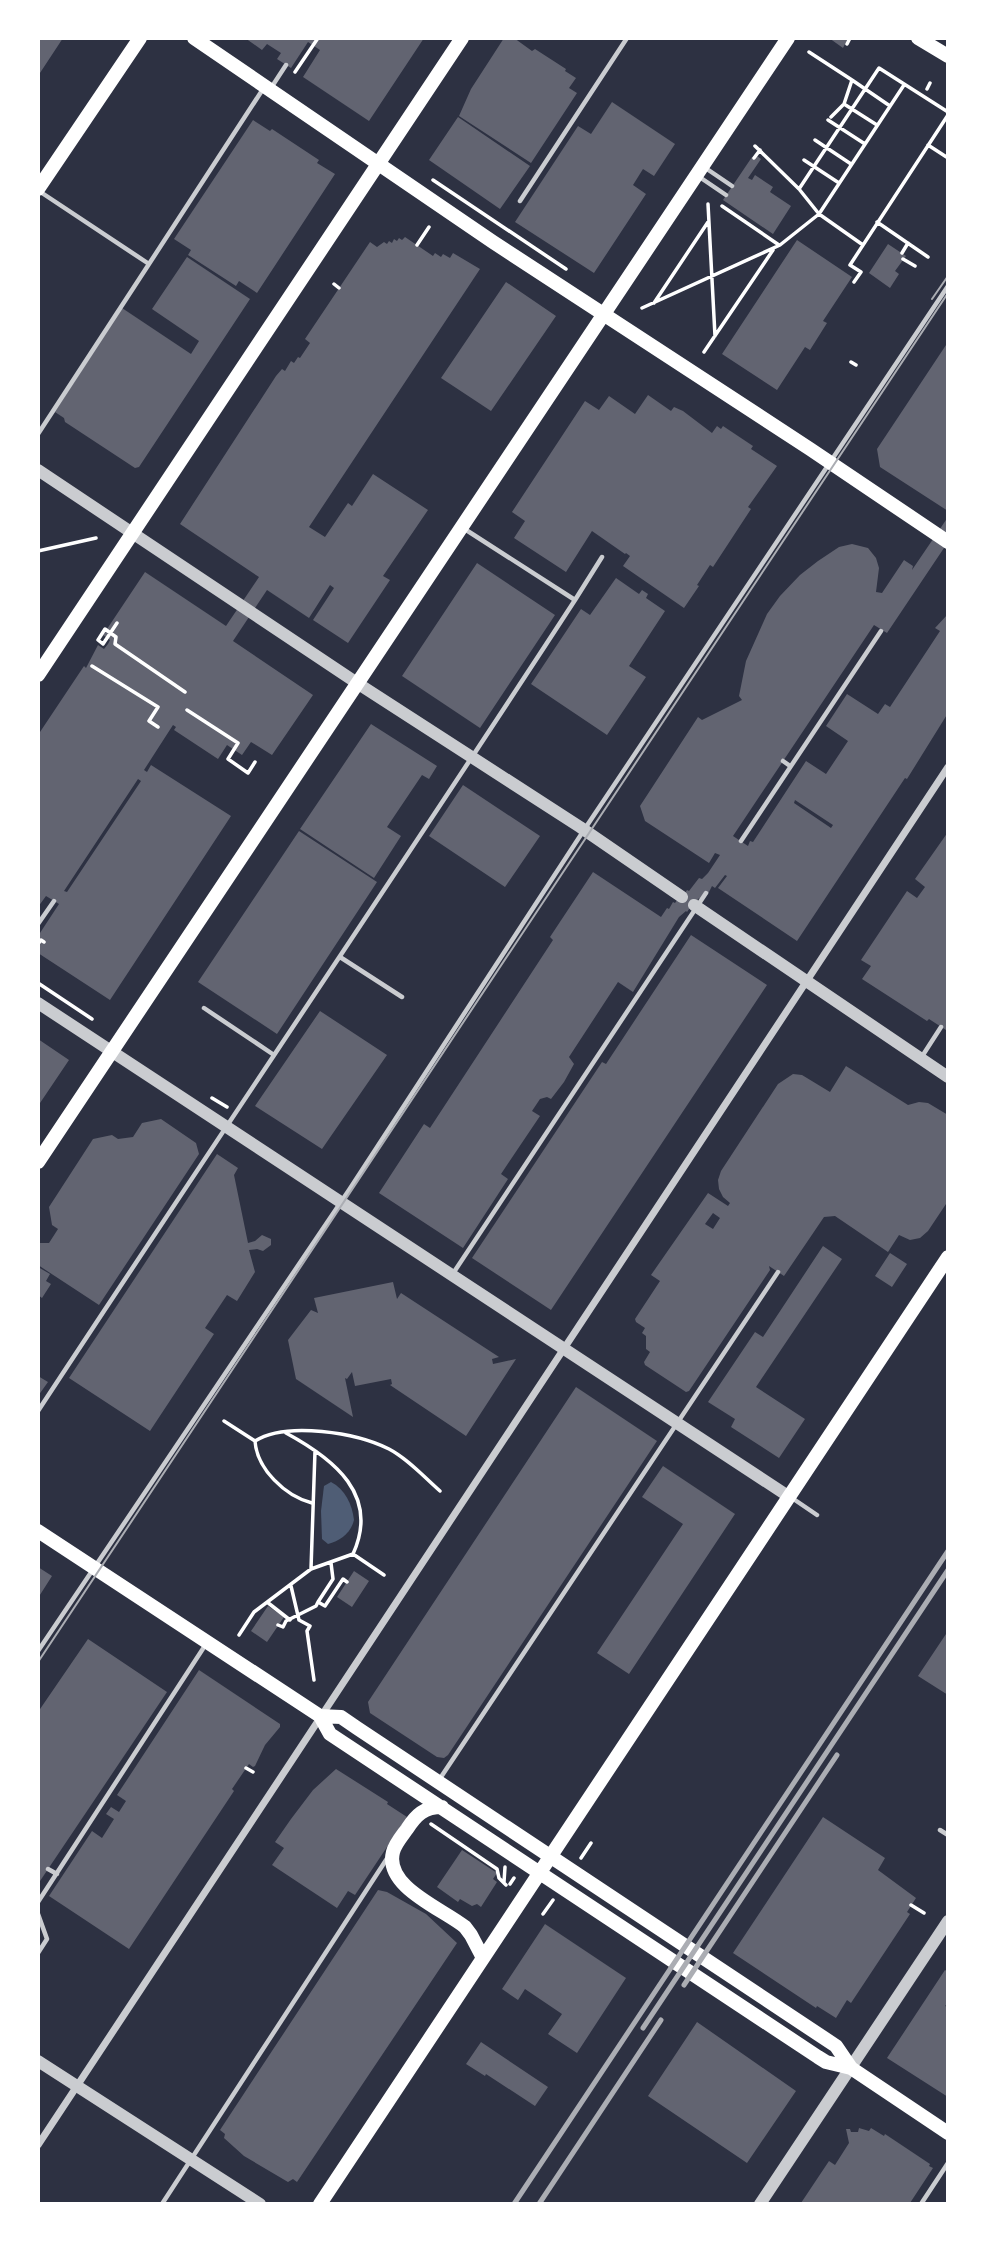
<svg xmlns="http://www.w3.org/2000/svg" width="986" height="2242" font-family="'Open Sans',sans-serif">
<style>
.water{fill:#4f5d75}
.building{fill:#626471;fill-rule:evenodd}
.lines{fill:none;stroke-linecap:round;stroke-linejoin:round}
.path{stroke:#fff;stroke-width:3.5}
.service{stroke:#caccd0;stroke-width:4.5}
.minor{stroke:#caccd0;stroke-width:7}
.tertiary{stroke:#caccd0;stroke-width:12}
.secondary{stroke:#fff;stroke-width:14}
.tram{stroke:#abadb3;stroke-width:2}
.rail{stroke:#abadb3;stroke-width:5}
</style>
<rect width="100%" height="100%" fill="#2d3142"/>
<!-- water -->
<path class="water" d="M331,1482c14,7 21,22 23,38 -3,13 -14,21 -26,24l-6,-5 -1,-28 3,-25z"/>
<!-- building -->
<path class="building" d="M38,38h25l-25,38z
M245,38h179l-55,83 -66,-44 17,-27 -12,-8 -17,26 -14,-9 4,-6 -14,-9 -5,6z
M504,38h10l18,13 3,-2 31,20 -1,2 11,7 -7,10 8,5 -46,70 -72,-47 12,-27z
M829,38h19l-5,10z
M612,102l63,42 -21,32 -11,-7 -10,16 13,9 -52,79 -79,-51 63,-96 13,8z
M458,117l72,49 -30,43 -71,-49z
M253,120l17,11 2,-2 47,31 -2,3 18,11 -78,119 -18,-12 -3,5 -48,-31 3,-5 -17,-11z
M757,156l4,3 -13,19 4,2 3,-5 18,12 -3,5 21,14 -18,28 -50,-34 29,-43 3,2z
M405,237l28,19 2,-3 6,4 2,-3 7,4 3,-5 27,16 -171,258 16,10 23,-34 4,3 21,-32 55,36 -45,66 7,4 -42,63 -35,-23 21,-32 -4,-3 -21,33 -42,-28 -34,51 80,54 -41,60 -21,-13 -9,13 -15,-10 -9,14 -44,-29 2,-3 -3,-2 -29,45 3,2 4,-7 80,51 -121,184 -72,-47v-17l21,-32 -13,-8 -8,11v-172l46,-69 2,2 12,-23 6,4 4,-5 2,-4 -7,-5 42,-63 81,54 33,-49 -79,-53 96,-148 6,-7 3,2 6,-10 3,2 4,-6 2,1 10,-15 -5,-4 65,-97 7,5 7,-5 3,2 2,-3 3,2 2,-4 3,2 2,-3 3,2zM138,779l3,2 -74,111 -3,-1z
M797,240l55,37 -29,44 4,2 -17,27 -5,-3 -28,43 -55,-36z
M888,244l18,12 -11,15 4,3 -9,14 -21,-15z
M187,257l63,42 -111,168 -4,1 -70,-46 -1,-4 -9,-6 67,-104 69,46 8,-13 -47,-32z
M506,282l50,34 -65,95 -50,-33z
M948,342v169l-68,-44 -3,-18z
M648,395l23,16 3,-4 9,4 29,22 5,-7 4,3 2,-3 30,20 -2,3 26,17 -29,41 3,2 -38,58 -3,-2 -13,20 2,1 -15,22 -61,-42 7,-10 -4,-3 -1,1 -33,-23 -26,41 -52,-34 11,-17 -13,-9 73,-111 14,9 10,-14 26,18z
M948,517v25l-61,91 -13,-8 -141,211 15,10 2,-5 3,1 53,-81 20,13 22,-33 -22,-15 21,-32 31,20 7,-10 5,3 50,-76 -5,-3 13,-14v99l-41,66 -2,-1 -108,163 -79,-53 9,-12 -2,-1 -10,13 -3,-2 -4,8 -7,6 -2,-2 -5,8 -2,-1 -5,7 -1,-1 -7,6 -46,75 -15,-10 -49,75 5,7 -10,18 -13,17 -4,-2 -7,2 -8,12 8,5 -39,58 7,5 -45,69 -84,-55 45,-69 6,4 123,-188 -3,-3 43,-65 68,45 6,-9 2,1 4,-7 2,1 5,-7 2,2 5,-8 2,1 10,-13 3,1 6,-6 12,-18 -5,-2 -6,10 -64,-42 -5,-15 58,-89 4,3 40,-20 -3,-4 7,-35 21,-47 13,-18 20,-21 18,-14 21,-14 13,-3 16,4 8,10 3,10 -3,24 6,1 22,-33 9,6 -1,4zM795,800l38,25 -2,3 -37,-25z
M477,563l78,52 -75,113 -78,-52z
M616,578l23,16 3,-4 6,4 -2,4 19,13 -36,55 17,11 -39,58 -76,-51 50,-75 9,6z
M371,724l66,42 -8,13 -7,-4 -35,52 14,9 -27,42 -74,-49z
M463,785l77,51 -35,51 -76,-51z
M299,831l78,51 -100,152 -79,-52z
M948,832v198h-2l-17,-11 -2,2 -65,-42 9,-13 -10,-6 46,-69 10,7 8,-11 -10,-8z
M691,935l76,50 -216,325 -79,-52 130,-196 4,2z
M320,1011l67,44 -65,94 -67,-43z
M38,1039l31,21 -31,46z
M846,1066l62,39 11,-3 9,1 20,12v86l-20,30 -8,7 -10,2 -11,-5 -11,17 -53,-36 -11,1 -40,59 -15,-10 1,4 -81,121 -3,1 -41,-27 -1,-3 6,-10 -4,-3v-13l-4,-3 3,-5 -9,-6 -1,-3 25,-38 -9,-6 57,-82 20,13 2,-3 -7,-6 -4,-8 -1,-9 3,-9 57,-87 15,-10 9,1 28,17zM713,1213l7,5 -7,11 -8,-5z
M161,1119l35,24 3,11 -100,151 -61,-40v-22h11l9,-14 -6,-4 -3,-18 44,-68 19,-4 6,4 15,-2 9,-14z
M217,1154l21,14 -4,7 14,68 7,-2 7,-6 9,4v6l-8,6 -6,-2 -8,1 6,22 -18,29 -10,-6 -22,33 9,6 -64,97 -81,-53z
M823,1246l19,13 -86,128 49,32 -26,39 -48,-31 4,-8 -27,-17 47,-70 8,5z
M890,1253l17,11 -15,23 -17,-11z
M38,1267l12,7 -4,7 5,3 -9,14 -4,-3z
M393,1282l4,17 4,-6 98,64 -7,2 1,5 23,-5 -50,77 -76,-51 2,-1 -1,-5 -36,7 -3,-14 -5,7 -2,-1 8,39 -57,-38 -8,-39 23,-30 7,3 -4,-15z
M38,1376l10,6 -10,14z
M576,1387l81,54 -209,314 -4,3 -7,-1 -67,-44 -2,-11z
M663,1466l72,48 -106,160 -32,-21 86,-129 -41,-27z
M38,1567l14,9 -14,22z
M354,1571l15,10 -17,26 -15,-10z
M268,1606l16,11 -17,25 -16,-11z
M948,1631v64l-30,-19z
M88,1639l79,53 -129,192v-172z
M199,1670l81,54v3l-15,18 -10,21 -2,1 -4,-3 -17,25 2,2 -105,158 -80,-53 43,-65 10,7 12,-19 -8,-5 5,-7 8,5 7,-11 -9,-6z
M336,1769l52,33 -1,2 20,13 -52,78 -7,-4 -11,17 -65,-43 12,-17 -9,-6 16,-23 22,-29z
M823,1817l62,41 -7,12 38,28 -9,14 3,2 -59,89 -4,-3 -11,18 -19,-12 -1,2 -83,-55z
M462,1850l35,23 -4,6 4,3 -16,25 -4,-3 -5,2 -12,-7 -2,3 -21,-15z
M378,1890l9,2 39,22 31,29 -160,239 -4,-3 -5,3 -44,-26 -20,-18 1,-4 -5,-4z
M545,1924l81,54 -49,75 -29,-19 14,-20 -37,-25 -7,11 -16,-11z
M945,1970l3,2v31l-3,3 3,1v90l-61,-39z
M697,2022l99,69 -49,72 -99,-67z
M481,2042l67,45 -13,19 -49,-32 -1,2 -19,-12z
M859,2128l10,3 2,-3 13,8 1,-2 45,30 -1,2 4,2 -23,35h-109l28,-42 6,4 14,-22 -3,-14h4l1,3h7z"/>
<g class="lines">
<!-- path -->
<path class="path" d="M847,44l3,-6
M809,52l43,28 -8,24 -13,13
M295,72l23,-34
M852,80l38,26
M927,89l3,-6
M844,104l33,21
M828,120l37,24
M815,140l36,24
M928,145l20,13
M755,146l44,43 20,25 44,31
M754,158l6,-8
M804,160l35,23
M433,180l133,89
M799,189l80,-121 69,44
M708,204l7,132
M722,206l57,39
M877,222l51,35
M417,245l12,-18
M902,253l6,-10
M903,259l12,7
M854,282l7,-10 -11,-7 98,-150
M334,284l5,4
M654,303l54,-81
M642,308l138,-63 39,-31 85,-129
M704,352l69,-102
M851,362l5,3
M38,551l58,-13
M117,623l-14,21 -5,-4 7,-11 11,8 -1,7 70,48
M92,666l66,41 -9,14 9,6
M187,710l51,33 -10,16 20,14 7,-11
M38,944l3,-4 3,2
M38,983l54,36
M212,1098l15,9
M224,1421l31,20c2,28 30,55 57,62
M286,1433c48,26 94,62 67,121
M255,1441c32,-20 102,-8 134,8 19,10 35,28 51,42
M311,1569l4,-118
M291,1586l8,34 11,6 -3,5 7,49
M267,1602l23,18
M318,1602l15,-23 -2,-16
M278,1625l5,2 3,-6 30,-15 2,-4 7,4 18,-27 4,3
M239,1635l15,-23 57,-43 42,-15 31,21
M246,1768l7,4
M431,1824l66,45 2,9 7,7
M581,1858l10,-15
M504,1882l1,-15
M510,1884l4,-6
M911,1905l13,8
M543,1914l10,-14"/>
<!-- service -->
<path class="service" d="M271,88l15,-23
M704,167l28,19
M698,176l28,19
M520,201l107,-163
M149,264l114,-175
M38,434l111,-170 -110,-73
M575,600l27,-43
M783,761l7,5
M741,841l140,-210
M38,924l16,-23
M340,957l62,40
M204,1008l70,47
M921,1058l20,-31
M452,1275l254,-382
M38,1411c178,-271 360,-539 537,-811l-112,-72
M792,1498l25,17
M38,1651l311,-461 235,-360 364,-544
M439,1780l339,-508
M940,1830l8,5
M48,1869l9,5
M38,1902l168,-258
M38,1914l9,25 -9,14
M162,2204l226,-347
M921,2204l27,-41"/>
<!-- minor -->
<path class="minor" d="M38,2145l910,-1378"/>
<!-- tertiary -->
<path class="tertiary" d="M38,470l319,213 223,144 102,70
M694,905l254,172
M38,1003l750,493
M38,2061l222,143
M760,2204l188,-283"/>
<!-- secondary -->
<path class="secondary" d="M194,38l299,204 317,207 138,93
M918,38l30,18
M38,189l102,-151
M38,675l424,-637
M38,1162l750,-1124
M38,1531l282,185 10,18 488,323 8,5 25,6
M320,1716l21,1 16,11 479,318 15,22 97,65
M442,1807c-18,0 -26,8 -35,22 -5,7 -12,15 -14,23 -9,35 50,57 72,75l6,8 12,23
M320,2204l628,-947"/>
<!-- tram -->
<path class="tram" d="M932,299l16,-23
M38,1662l910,-1369"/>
<!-- rail -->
<path class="rail" d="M684,1985l153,-230
M643,2028l305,-458
M514,2204l434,-653
M539,2204l122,-184"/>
</g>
<!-- border -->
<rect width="986" height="2242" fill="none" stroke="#ffffff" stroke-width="80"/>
</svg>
